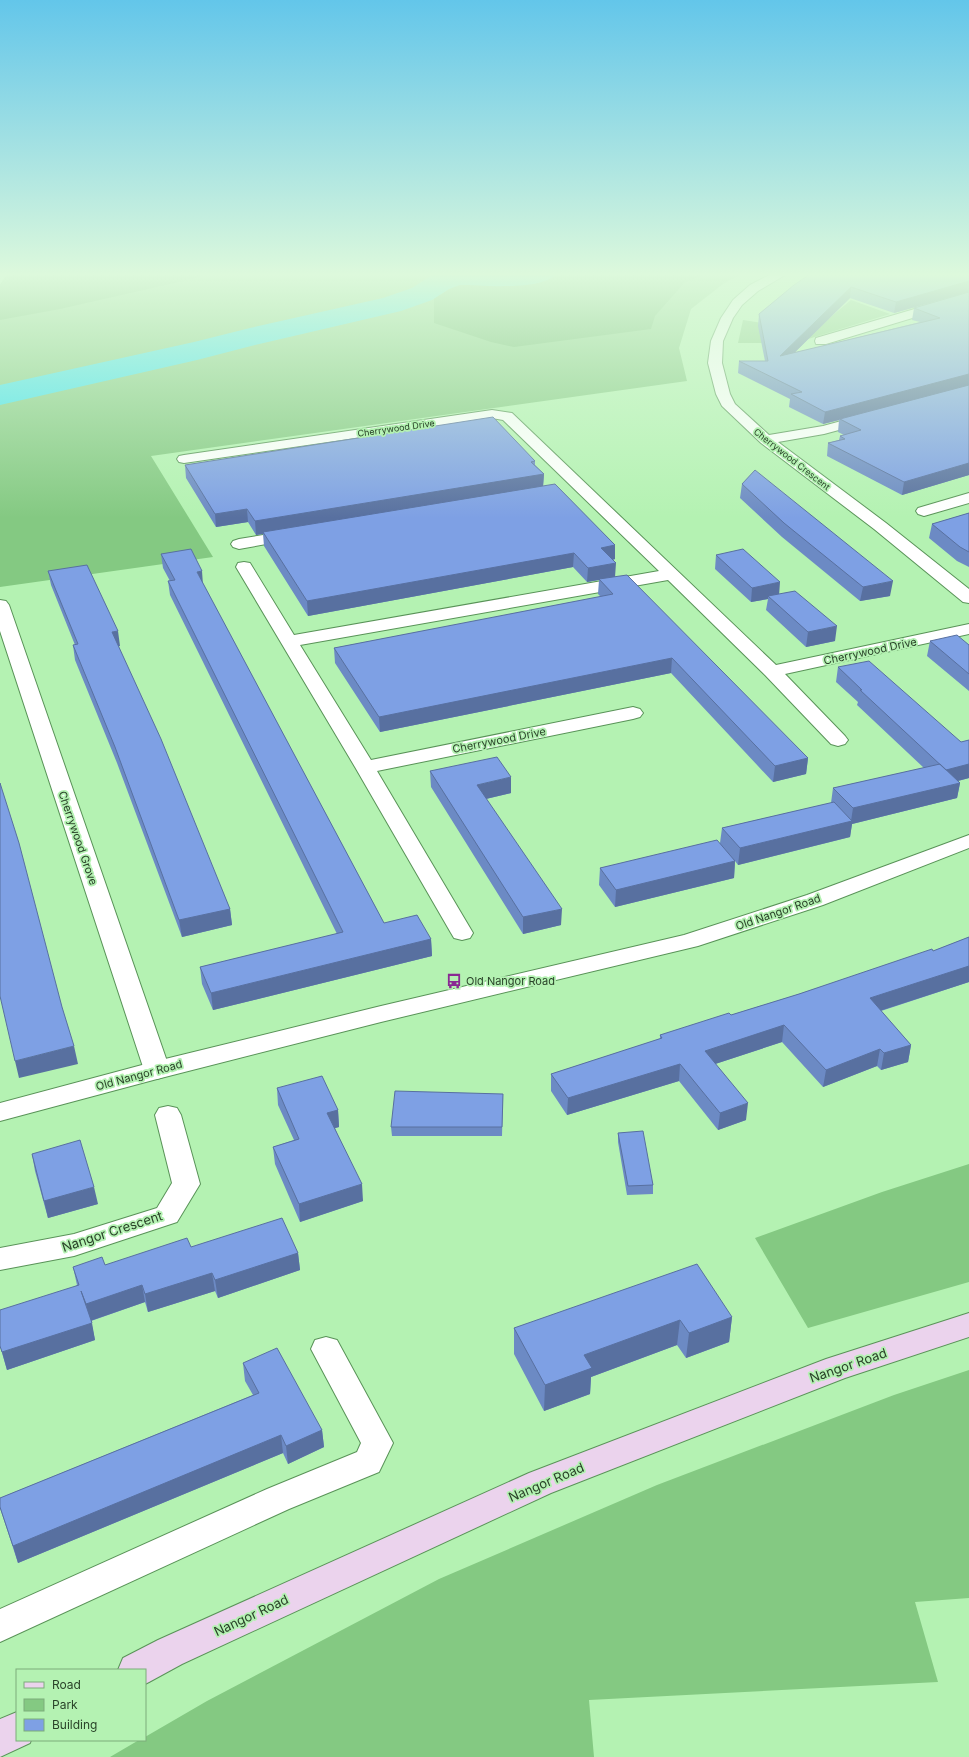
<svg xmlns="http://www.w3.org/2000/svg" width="969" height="1757" font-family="Inter,sans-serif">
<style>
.green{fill:#84c982}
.forest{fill:#67b166}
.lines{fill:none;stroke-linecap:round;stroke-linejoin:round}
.river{fill:#3be0ee;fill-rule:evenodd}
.minor-casing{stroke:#599358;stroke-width:2}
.tertiary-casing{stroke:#599358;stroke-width:2}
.secondary-casing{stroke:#599358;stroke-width:2}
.minor{fill:#fff;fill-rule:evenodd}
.tertiary{fill:#fff;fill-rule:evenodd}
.secondary{fill:#ebd3ed;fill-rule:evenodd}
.wall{fill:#6c8ac4}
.shaded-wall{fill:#5870a0}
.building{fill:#7ea0e4;stroke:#5870a0}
.labels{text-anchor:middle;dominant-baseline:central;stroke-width:3.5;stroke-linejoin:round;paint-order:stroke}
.far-street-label{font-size:9px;fill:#2a4329;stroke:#b4f2b2}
.street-label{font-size:11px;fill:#2a4329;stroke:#b4f2b2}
.poi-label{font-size:11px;fill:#2a4329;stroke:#b4f2b2;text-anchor:start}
.near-street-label{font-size:13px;fill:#2a4329;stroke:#b4f2b2}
</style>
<rect width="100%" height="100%" fill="#b4f2b2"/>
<!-- green -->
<path class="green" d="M8,272h737l-22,12 -32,25 -12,39 8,33 -536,75 62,101 -213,30v-302z
M851,300l39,14 -95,29h-57l5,-23 71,11z
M969,1164v118l-161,46 -53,-90 127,-46z
M969,1370v228l-54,4 23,80 -349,18 5,57h-484l29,-17h6v-3l62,-36 232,-122 218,-94 237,-90z"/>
<!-- forest -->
<path class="forest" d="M8,272h205l-17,6 -136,31 -60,11v-35z
M490,272h222l-27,10 -30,34 -4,13 -137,18 -23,-5 -57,-19v-25l30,-17z"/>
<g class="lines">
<!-- river -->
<path class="river" d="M440,272h118c-14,20 -75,13 -98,13l-11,4 -17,11 -31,11 -146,34 -58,15 -197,45v-20l194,-43 56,-14 133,-30 29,-10 17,-11z"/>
<defs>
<path id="minor" d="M775,272h15l-32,19 -16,14 -9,13 -10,23 -1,22 8,31 5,10 34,31 54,-9 44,-12 5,1 2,3 -2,3 -48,13 -46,8 108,81 83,66v14l-6,-1 -89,-73 -113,-86 -39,-37 -6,-12 -8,-31 3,-22 10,-23 12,-18 17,-15z
M969,293v8l-143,43h-10l-1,-3 1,-3z
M492,410l20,3 264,252 193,-41v10l-184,40 60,62 3,4 -3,4 -7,2 -7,-2 -66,-69 -97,-95 -368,65 71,115 262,-53 7,2 3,4 -3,4 -7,2 -256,52 96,162 -3,5 -8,2 -8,-2 -3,-5 -96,-166 -119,-200 2,-4 6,-1 6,1 44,72 365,-64 -156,-151 -11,-2 -308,45 -5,-1 -2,-3 2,-3 5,-1z
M969,493v10l-45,13 -6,-2 -2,-3 2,-3z
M293,530l6,2 2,3 -2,3 -60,11 -6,-2 -2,-3 2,-3 6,-2z
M0,600l6,1 3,4 161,465 -4,6 -9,3 -9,-3 -4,-6 -144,-439z
M168,1106l9,2 4,7 19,69 -23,38 -103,34 -74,14v-22l74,-14 83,-26 15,-25 -17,-68 4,-7z
M326,1337l11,3 56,103 -14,29 -90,37 -289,133v-33l267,-120 90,-37 4,-9 -50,-94 4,-9z"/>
<path id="tertiary" d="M969,835v13l-146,57 -125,41 -317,76 -224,57 -157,42v-18l157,-42 224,-55 303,-71 123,-40z"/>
<path id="secondary" d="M969,1313v24l-124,41 -294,115 -369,171 -33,18 -4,2v-14h-27l5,-12 35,-18 371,-167 297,-114z
M17,1712v28h14l-1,3 -30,14v-38z"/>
</defs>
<!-- minor casing -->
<use href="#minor" class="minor-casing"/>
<!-- tertiary casing -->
<use href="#tertiary" class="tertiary-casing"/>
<!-- secondary casing -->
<use href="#secondary" class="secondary-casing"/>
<!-- minor -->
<use href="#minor" class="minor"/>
<!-- tertiary -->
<use href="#tertiary" class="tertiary"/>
<!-- secondary -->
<use href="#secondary" class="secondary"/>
</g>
<!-- wall -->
<path class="wall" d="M969,272v20l-75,21 -44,-15 -56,55 126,-31 -8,-2 2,-12 55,-16v183l-67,20 -75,-39 1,-13 11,-3 1,-4 4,-1 -6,-3 1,-12 -16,4 -34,-17 1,-8 -52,-26 1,-12h26l-7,-35 1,-12 35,-29z
M535,461v4l9,9 -1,12 72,59v14l-2,1 2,17 193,181 -2,16 -33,8 -102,-109 -291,59 -45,-69 -1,-15 267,-51 -3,-3 1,-14 -12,2 -14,-15 -265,49 -44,-70 -1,-12 -7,1 -8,-13 -32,5 -30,-49 -1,-13z
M742,484l148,112 -30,5 -78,-64 -42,-39z
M969,513v54l-12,-6 -28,-23 3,-14z
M161,554l42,30 181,339 47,16 1,17 -219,54 -11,-26 -2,-17 137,-33 -167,-339 -2,-14h2l-7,-13z
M716,555l63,39 56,47 -29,6 -40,-37 2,-11 -17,3 -36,-33z
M48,571l72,75h-2l112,263 2,16 -50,12 -65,-174 -42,-103 -2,-15h2l-24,-60z
M930,641l39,4v46l-42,-35z
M838,667l123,75 8,-2v38l-11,3 2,2 -3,15 -105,26 -2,13 -112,28 -3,-4 -1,17 -119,29 -16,-22 1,-17 120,-25 2,-15 109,-25 2,-15 91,-20 -67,-63 1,-3 -22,-20z
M430,771l81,22 -25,6 75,126 -38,9 -92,-147z
M969,937v45l-88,29 30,34 -3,17 -27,8 -4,-4 -54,21 -41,-45 -67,22 31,56 -28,10 -39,-49 -112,34 -16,-24v-17l109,-35v-4l71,-20 68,-21 134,-43z
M277,1088l61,22 1,17 -4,1 28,73 -63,21 -25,-58 -2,-17 21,-7 -16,-35z
M503,1094l-1,42h-110l-1,-9z
M618,1133l35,52v9l-26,1 -9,-53z
M32,1154l66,50 -50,14 -13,-47z
M191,1247l107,6 2,17 -82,28 -3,-7 -67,21 -3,-10 -54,19 4,19 -88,30 -7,-24 77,-61 -4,-18 32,-2z
M732,1317l-3,25 -43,16 -9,-13 -86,32 -1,17 -46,17 -30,-57v-26z
M243,1363l79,67 2,17 -36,17 -5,-11 -265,110 -18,-55v-10l253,-103 -8,-14z"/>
<!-- shaded-wall -->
<path class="shaded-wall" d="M969,281v11l-75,21 2,-11z
M851,287l-1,11 -71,70 1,-12z
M969,374v12l-129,33 -1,1 -16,4 2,-12z
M969,463v12l-67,20 2,-13z
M544,474l-1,13 -287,48 -1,-14z
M247,509l1,13 -32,5 -1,-13z
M615,545v14l-15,3 1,-14z
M574,553l-1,14 -265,49 -1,-15z
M616,563l-1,14 -28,5 1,-14z
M202,571l1,14 -6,-13z
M893,581l-3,15 -30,5 3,-14z
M780,582l-1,14h-11v3l-17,3 1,-14z
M837,626l-2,15 -29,6 2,-15z
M118,631l2,15 -6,1 -2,-15z
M672,658l-1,15 -291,59 -1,-15z
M808,758l-2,16 -33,8 2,-16z
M969,764v14l-27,7 3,-15z
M511,777v16l-34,8v-16z
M960,783l-3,15 -105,26 -2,13 -112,28 2,-17 111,-27 2,-13z
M735,861l-1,17 -119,29 1,-17z
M230,909l2,16 -50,12 -3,-17z
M562,909l-1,16 -38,9v-17z
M431,939l1,17 -219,54 -2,-17z
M969,966v16l-102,33 3,-17z
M784,1025l-2,17 -79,26 2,-17z
M911,1045l-3,17 -27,8 3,-17z
M74,1046l4,18 -59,14 -4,-17z
M880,1049l-3,17 -54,21 3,-17z
M680,1064l-1,17 -112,34 1,-17z
M748,1103l-2,17 -28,10 2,-17z
M338,1110l1,17 -11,3 -1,-17z
M362,1184l1,17 -63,21 -1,-18z
M94,1187l4,17 -50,14 -4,-17z
M298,1253l2,17 -82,28 -3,-18z
M212,1273l3,18 -67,21 -3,-18z
M142,1285l3,17 -55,19 -4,-17z
M732,1317l-3,25 -43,16 3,-25z
M680,1320l-3,25 -86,32 -1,17 -46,17 1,-26 39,-30z
M92,1323l3,17 -88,30 -5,-18z
M322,1430l2,17 -36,17 -2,-18z
M281,1435l2,18 -265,110 -5,-17z"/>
<!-- building -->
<path class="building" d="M813,272h156v9l-73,21 -45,-15 -71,69 160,-38 -26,-10 55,-16v82l-144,38 -34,-18 11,-2 -63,-31h29l-9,-47 35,-29z
M969,385v78l-65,19 -76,-39 17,-4 -5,-3 21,-6 -21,-11z
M493,417l42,44 -4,1 13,12 -289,47 -8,-12 -32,5 -30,-49z
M755,470l138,111 -30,6 -79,-64 -42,-39z
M555,484l60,61 -14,3 15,15 -28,5 -14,-15 -267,48 -44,-69z
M969,513v39l-9,-5 -28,-23z
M191,549l11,22 -5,1 187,351 33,-8 14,24 -220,54 -11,-26 143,-35 -175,-351 7,-1 -14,-26z
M743,549l37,33 -28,6 -36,-33z
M87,565l31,66 -6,1 49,107 69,170 -51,11 -64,-173 -42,-102 5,-1 -30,-73z
M627,575l181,183 -33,8 -103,-108 -293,59 -45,-69 279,-54 -14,-15z
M795,591l42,35 -29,6 -40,-36z
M957,635l12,10v29l-39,-33z
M869,661l92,81 8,-2v24l-23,6 -86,-80h2l-24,-23z
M497,757l14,20 -34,8 85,124 -39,8 -93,-146z
M940,764l20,19 -107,25 -20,-20z
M0,783l19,60 43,164 12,39 -59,15 -15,-65z
M834,802l18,19 -112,27 -18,-20z
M717,840l18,21 -119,29 -16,-22z
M969,937v29l-99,32 41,47 -27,8 -4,-4 -54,21 -42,-45 -79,26 43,52 -28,10 -40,-49 -112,34 -17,-24 111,-36 -2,-3 69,-22 2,2 68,-21 133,-45 1,2z
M322,1076l16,34 -11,3 35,71 -63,20 -26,-57 26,-8 -22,-51z
M395,1091l108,3 -1,33h-111z
M643,1131l10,54 -25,1 -10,-53z
M80,1140l14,47 -50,14 -12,-47z
M282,1218l16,35 -83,27 -3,-7 -67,21 -3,-9 -56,19 -5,-13 11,32 -90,29 -2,-6v-36l79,-25 -6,-18 29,-10 3,8 82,-27 4,9z
M697,1264l35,53 -43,16 -9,-13 -96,35 8,13 -47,17 -31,-57z
M277,1348l45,82 -36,16 -5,-11 -268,111 -13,-39v-9l259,-105 -16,-30z"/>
<!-- sky -->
<linearGradient id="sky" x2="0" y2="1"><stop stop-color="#63c6ea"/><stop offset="0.53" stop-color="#ddf9dc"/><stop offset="1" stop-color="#ddf9dc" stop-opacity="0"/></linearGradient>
<rect width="969" height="518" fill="url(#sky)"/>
<!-- icons -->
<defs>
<symbol id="bus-bare" viewBox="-9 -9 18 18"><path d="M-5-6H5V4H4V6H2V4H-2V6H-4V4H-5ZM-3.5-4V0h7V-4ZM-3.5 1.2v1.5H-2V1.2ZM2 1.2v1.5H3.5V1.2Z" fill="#892a93" stroke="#b4f2b2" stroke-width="2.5" paint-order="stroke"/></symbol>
</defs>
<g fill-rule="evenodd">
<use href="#bus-bare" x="443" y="970" width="22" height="22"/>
</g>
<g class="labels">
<!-- far-street labels -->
<g class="far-street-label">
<text transform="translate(396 428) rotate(-8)">Cherrywood Drive</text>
<text transform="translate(792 459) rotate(38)">Cherrywood Crescent</text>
</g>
<!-- street labels -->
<g class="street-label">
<text transform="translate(870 651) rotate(-12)">Cherrywood Drive</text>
<text transform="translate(499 740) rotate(-11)">Cherrywood Drive</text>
<text transform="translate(78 838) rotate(71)">Cherrywood Grove</text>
<text transform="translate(778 912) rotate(-19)">Old Nangor Road</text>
<text transform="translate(139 1075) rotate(-15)">Old Nangor Road</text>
</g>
<!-- poi labels -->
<g class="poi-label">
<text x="466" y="981">Old Nangor Road</text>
</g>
<!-- near-street labels -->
<g class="near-street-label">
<text transform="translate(112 1231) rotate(-18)">Nangor Crescent</text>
<text transform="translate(848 1365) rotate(-19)">Nangor Road</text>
<text transform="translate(546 1482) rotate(-23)">Nangor Road</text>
<text transform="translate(251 1615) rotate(-25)">Nangor Road</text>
</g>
</g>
<!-- legend -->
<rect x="16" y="1669" width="130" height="72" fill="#b4f2b2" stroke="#7dac7b"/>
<rect x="24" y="1682" width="20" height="6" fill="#ebd3ed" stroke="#7dac7b"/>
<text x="52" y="1689" font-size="12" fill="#2a4329">Road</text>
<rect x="24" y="1699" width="20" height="12" fill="#84c982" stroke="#7dac7b"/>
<text x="52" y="1709" font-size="12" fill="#2a4329">Park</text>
<rect x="24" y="1719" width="20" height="12" fill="#7ea0e4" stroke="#7dac7b"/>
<text x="52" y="1729" font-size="12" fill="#2a4329">Building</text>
</svg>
